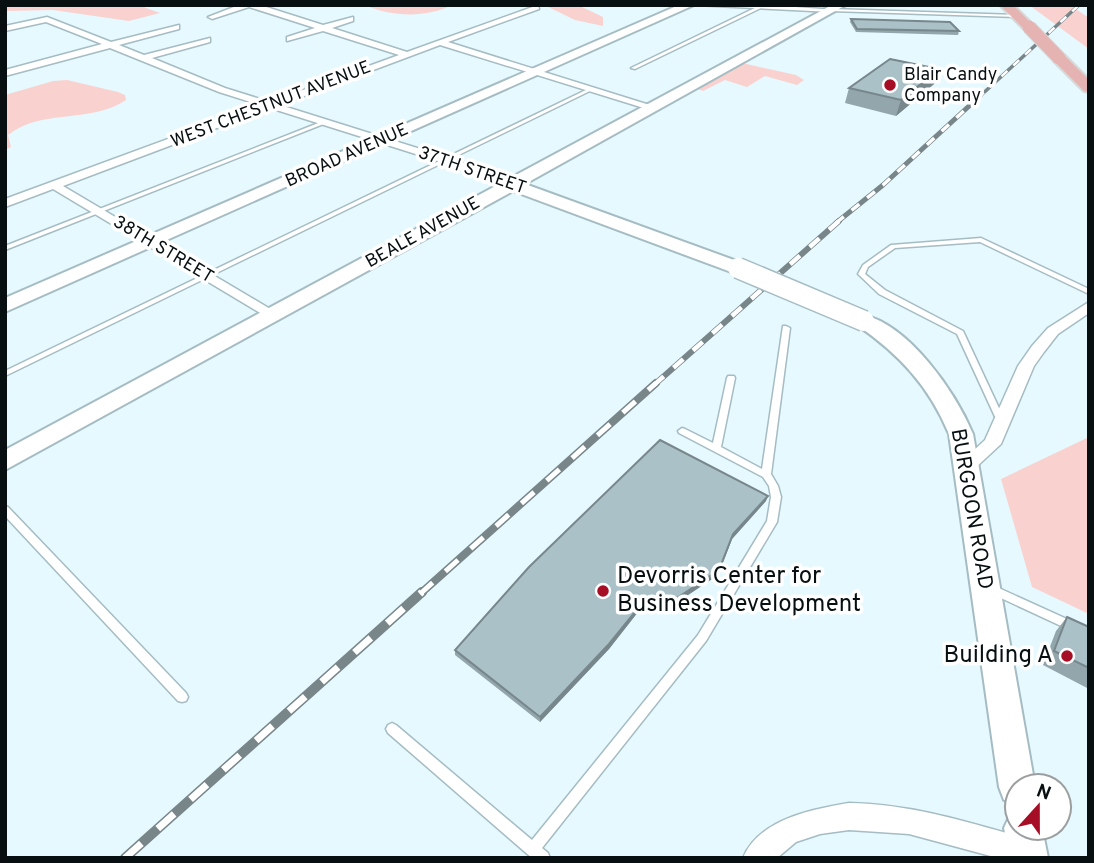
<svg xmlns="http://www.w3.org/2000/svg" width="1094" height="863" font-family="Overpass,sans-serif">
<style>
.green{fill:#f9d2cf}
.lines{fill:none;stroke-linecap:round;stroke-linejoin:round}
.lane-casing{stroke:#a5bcc3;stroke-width:3}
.street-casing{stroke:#a5bcc3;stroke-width:3}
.secondary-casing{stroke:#a5bcc3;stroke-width:4}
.primary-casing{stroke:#d7d9d9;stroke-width:4}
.lane{fill:#fff;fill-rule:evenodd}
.street{fill:#fff;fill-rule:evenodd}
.secondary{fill:#fff;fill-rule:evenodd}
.primary{fill:#e5b3b2;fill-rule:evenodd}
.rail-far4-casing{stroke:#788589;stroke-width:3.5}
.rail-far3-casing{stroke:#788589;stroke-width:5}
.rail-far2-casing{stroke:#788589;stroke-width:6}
.rail-far1-casing{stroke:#788589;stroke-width:8}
.rail-casing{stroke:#788589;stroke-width:10}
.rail-far4{stroke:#fff;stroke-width:2.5;stroke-dasharray:8;stroke-linecap:butt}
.rail-far3{stroke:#fff;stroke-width:3.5;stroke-dasharray:10;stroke-linecap:butt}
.rail-far2{stroke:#fff;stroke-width:4.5;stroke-dasharray:13;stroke-linecap:butt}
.rail-far1{stroke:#fff;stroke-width:5;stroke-dasharray:17;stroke-linecap:butt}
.rail{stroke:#fff;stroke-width:7;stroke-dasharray:22;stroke-linecap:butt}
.secondary-bridge-casing{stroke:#a5bcc3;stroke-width:23;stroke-linecap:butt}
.primary-bridge-casing{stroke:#d7d9d9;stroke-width:15;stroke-linecap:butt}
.secondary-bridge{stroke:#fff;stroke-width:20}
.primary-bridge{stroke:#e5b3b2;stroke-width:13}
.wall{fill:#92a6ab}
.shaded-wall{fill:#77878b}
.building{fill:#aac1c7;stroke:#77878b;stroke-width:2}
.poi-dot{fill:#a60e25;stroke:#fff;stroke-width:2.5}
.labels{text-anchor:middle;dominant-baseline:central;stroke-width:7;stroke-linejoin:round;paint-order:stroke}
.far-poi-label{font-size:18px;fill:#070f11;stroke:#fff;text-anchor:start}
.far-street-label{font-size:18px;fill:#070f11;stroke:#fff}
.street-label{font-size:21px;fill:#070f11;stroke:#fff}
.near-poi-label{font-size:24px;fill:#070f11;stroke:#fff;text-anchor:start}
</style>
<rect width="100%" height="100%" fill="#e6f9ff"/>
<!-- green -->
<path class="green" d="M5,5h133l22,8 -31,8 -76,-11 -48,1z
M365,5h87c-25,13 -61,12 -87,0z
M544,5h34l25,12v9l-28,-6z
M1029,5h41l19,13v31z
M742,63l54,12 8,5 -7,5 -32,-9 -18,11 -22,-7 -22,11 -8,-3z
M67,80l51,12 7,3 1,5c-35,24 -84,8 -118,35l3,12 -6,3v-55l48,-14z
M1089,437v177l-57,-27 -31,-108z"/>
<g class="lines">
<defs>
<path id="lane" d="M761,5h6l-132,64 -4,-1z
M832,9l185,6 2,1 -2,1 -186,-6z
M590,88l4,1 -589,287v-5z
M321,122l5,1 -321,127v-4z
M981,238l108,51v5l-109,-52 -85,6 -27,19 -3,7 20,16 78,41 42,90 -4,3 -4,-3 -40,-87 -78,-40 -21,-20 5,-9 28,-20z
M783,326h3l4,2 -19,146 7,12 3,11 -4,25 -71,119 -164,207 6,5 2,5h-18l-144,-125 -2,-4 2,-4 4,-2 4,2 136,115 166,-205 69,-114 4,-24 -2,-11 -6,-9 -84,-44 -1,-2 4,-3 3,1 28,14 14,-65 1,-2h6l1,2 -14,69 41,22z
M5,506l3,1 178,186 2,4 -2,4 -4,1 -4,-1 -173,-185z
M992,585l97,44v10l-101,-47 -1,-3 1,-3z"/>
<path id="street" d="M239,5h21l63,20 30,-8v4l-21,7 75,24 131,-47 1,4 -91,33 208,65 -9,2 -207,-64 -160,60 169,53 67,24v6h-8l-67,-26 -171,-54 -207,78 214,127 2,3 -7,4 -219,-131 -48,18v-8l255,-94 -41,-13 -109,-44 -105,28v-6l97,-26 -56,-22 -41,9v-5l42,-9 64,25 68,-17v4l-60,16 25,10 66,-17v4l-58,16 73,30 45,14 129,-47 -76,-24 -36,10v-4l28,-9 -66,-21 -37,12 -4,-2z
M696,5h72l68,5 -4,2z
M1089,302v11l-31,21 -14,18 -10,14 -33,78 -28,26h-12l-3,-5 27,-25 33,-74 14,-20 16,-18z
M849,803c62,1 119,19 178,36l10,4 4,10 -2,5h-41l-89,-24 -60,-4 -29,4 -24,8 -19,16h-34c16,-39 70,-49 106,-55z"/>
<path id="secondary" d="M679,5h15l-689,307v-14z
M832,5h14l-321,179 220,80 3,4 -3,4h-14l-218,-81 -508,279v-20z
M864,315c46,11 92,78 109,119l62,352h-18v19l-13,-5 -5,-13 -50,-353c-20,-48 -50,-80 -92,-109l-3,-4 3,-4z
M1017,812v16h25l6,30h-38l-6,-30 6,-13z"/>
<path id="primary" d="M1000,5h13l22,22 -2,3h-8z
M1059,54l5,1 25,25v12l-5,-1 -30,-30v-6z"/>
</defs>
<!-- lane casing -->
<use href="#lane" class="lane-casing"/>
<!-- street casing -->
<use href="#street" class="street-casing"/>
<!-- secondary casing -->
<use href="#secondary" class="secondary-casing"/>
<!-- primary casing -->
<use href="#primary" class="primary-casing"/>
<!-- lane -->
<use href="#lane" class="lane"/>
<!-- street -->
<use href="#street" class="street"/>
<!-- secondary -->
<use href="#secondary" class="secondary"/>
<!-- primary -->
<use href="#primary" class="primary"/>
<defs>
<path id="rail-far4" d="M978,98l101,-93"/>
<path id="rail-far3" d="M836,223l47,-38 97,-89"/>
<path id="rail-far2" d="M654,385l185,-164"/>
<path id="rail-far1" d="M420,594l236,-211"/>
<path id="rail" d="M125,858l297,-266"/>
</defs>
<!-- rail-far4 casing -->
<use href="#rail-far4" class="rail-far4-casing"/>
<!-- rail-far3 casing -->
<use href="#rail-far3" class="rail-far3-casing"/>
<!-- rail-far2 casing -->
<use href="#rail-far2" class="rail-far2-casing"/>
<!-- rail-far1 casing -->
<use href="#rail-far1" class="rail-far1-casing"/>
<!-- rail casing -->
<use href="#rail" class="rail-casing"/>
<!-- rail-far4 -->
<use href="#rail-far4" class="rail-far4"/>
<!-- rail-far3 -->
<use href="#rail-far3" class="rail-far3"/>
<!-- rail-far2 -->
<use href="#rail-far2" class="rail-far2"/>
<!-- rail-far1 -->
<use href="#rail-far1" class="rail-far1"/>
<!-- rail -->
<use href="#rail" class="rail"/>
<defs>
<path id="secondary-bridge" d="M738,268l126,53"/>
<path id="primary-bridge" d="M1029,27l30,31"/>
</defs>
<!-- secondary-bridge casing -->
<use href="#secondary-bridge" class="secondary-bridge-casing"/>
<!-- primary-bridge casing -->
<use href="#primary-bridge" class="primary-bridge-casing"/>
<!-- secondary-bridge -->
<use href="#secondary-bridge" class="secondary-bridge"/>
<!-- primary-bridge -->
<use href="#primary-bridge" class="primary-bridge"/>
</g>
<!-- wall -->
<path class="wall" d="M919,5h31l-1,2z
M851,19l108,12 -1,4 -102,-3 -6,-10z
M939,69l-5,15 -38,32 -51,-13 4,-15z
M766,501l-34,38 -14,36 -48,32 -32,5 -29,37 -69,73 -85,-67v-5z
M1067,617l22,10v62l-46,-24 13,-34z"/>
<!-- shaded-wall -->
<path class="shaded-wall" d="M939,69l-5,15 -38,32 5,-16z
M768,496l-2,5 -34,38 -14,36 -48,32 1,-5z
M639,607l-1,5 -29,37 -69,73v-5z"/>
<!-- building -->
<path class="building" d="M851,19l99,3 9,9 -102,-2z
M890,59l49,10 -38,31 -52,-12z
M660,440l108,56 -35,38 -14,36 -48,32 -32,5 -30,37 -69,73 -85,-67 74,-83z
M1067,617l22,10v41l-35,-17z"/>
<!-- markers -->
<g class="poi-dot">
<circle cx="890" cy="85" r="7"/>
<circle cx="603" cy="591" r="7"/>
<circle cx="1067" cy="656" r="7"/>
</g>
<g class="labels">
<!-- far-poi labels -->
<g class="far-poi-label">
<text x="904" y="75">Blair Candy<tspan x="904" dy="21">Company</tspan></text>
</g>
<!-- far-street labels -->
<g class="far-street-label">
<text transform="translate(271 105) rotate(-21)">WEST CHESTNUT AVENUE</text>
<text transform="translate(347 156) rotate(-24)">BROAD AVENUE</text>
<text transform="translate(472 171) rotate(19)">37TH STREET</text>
<text transform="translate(423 233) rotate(-29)">BEALE AVENUE</text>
<text transform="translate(163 250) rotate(31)">38TH STREET</text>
</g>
<!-- street labels -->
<g class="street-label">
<text transform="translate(971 509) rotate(80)">BURGOON ROAD</text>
</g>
<!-- near-poi labels -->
<g class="near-poi-label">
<text x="617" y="577">Devorris Center for<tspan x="617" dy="28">Business Development</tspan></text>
<text x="1053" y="656" text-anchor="end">Building A</text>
</g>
</g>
<!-- border -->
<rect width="1094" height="863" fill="none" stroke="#070f11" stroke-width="14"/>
<!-- north arrow -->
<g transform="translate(1038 807) rotate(21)"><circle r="33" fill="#ffffff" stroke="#9c9fa0" stroke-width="2"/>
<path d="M0-5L12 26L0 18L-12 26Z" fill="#a60e25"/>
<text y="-10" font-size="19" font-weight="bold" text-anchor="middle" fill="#070f11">N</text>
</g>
</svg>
